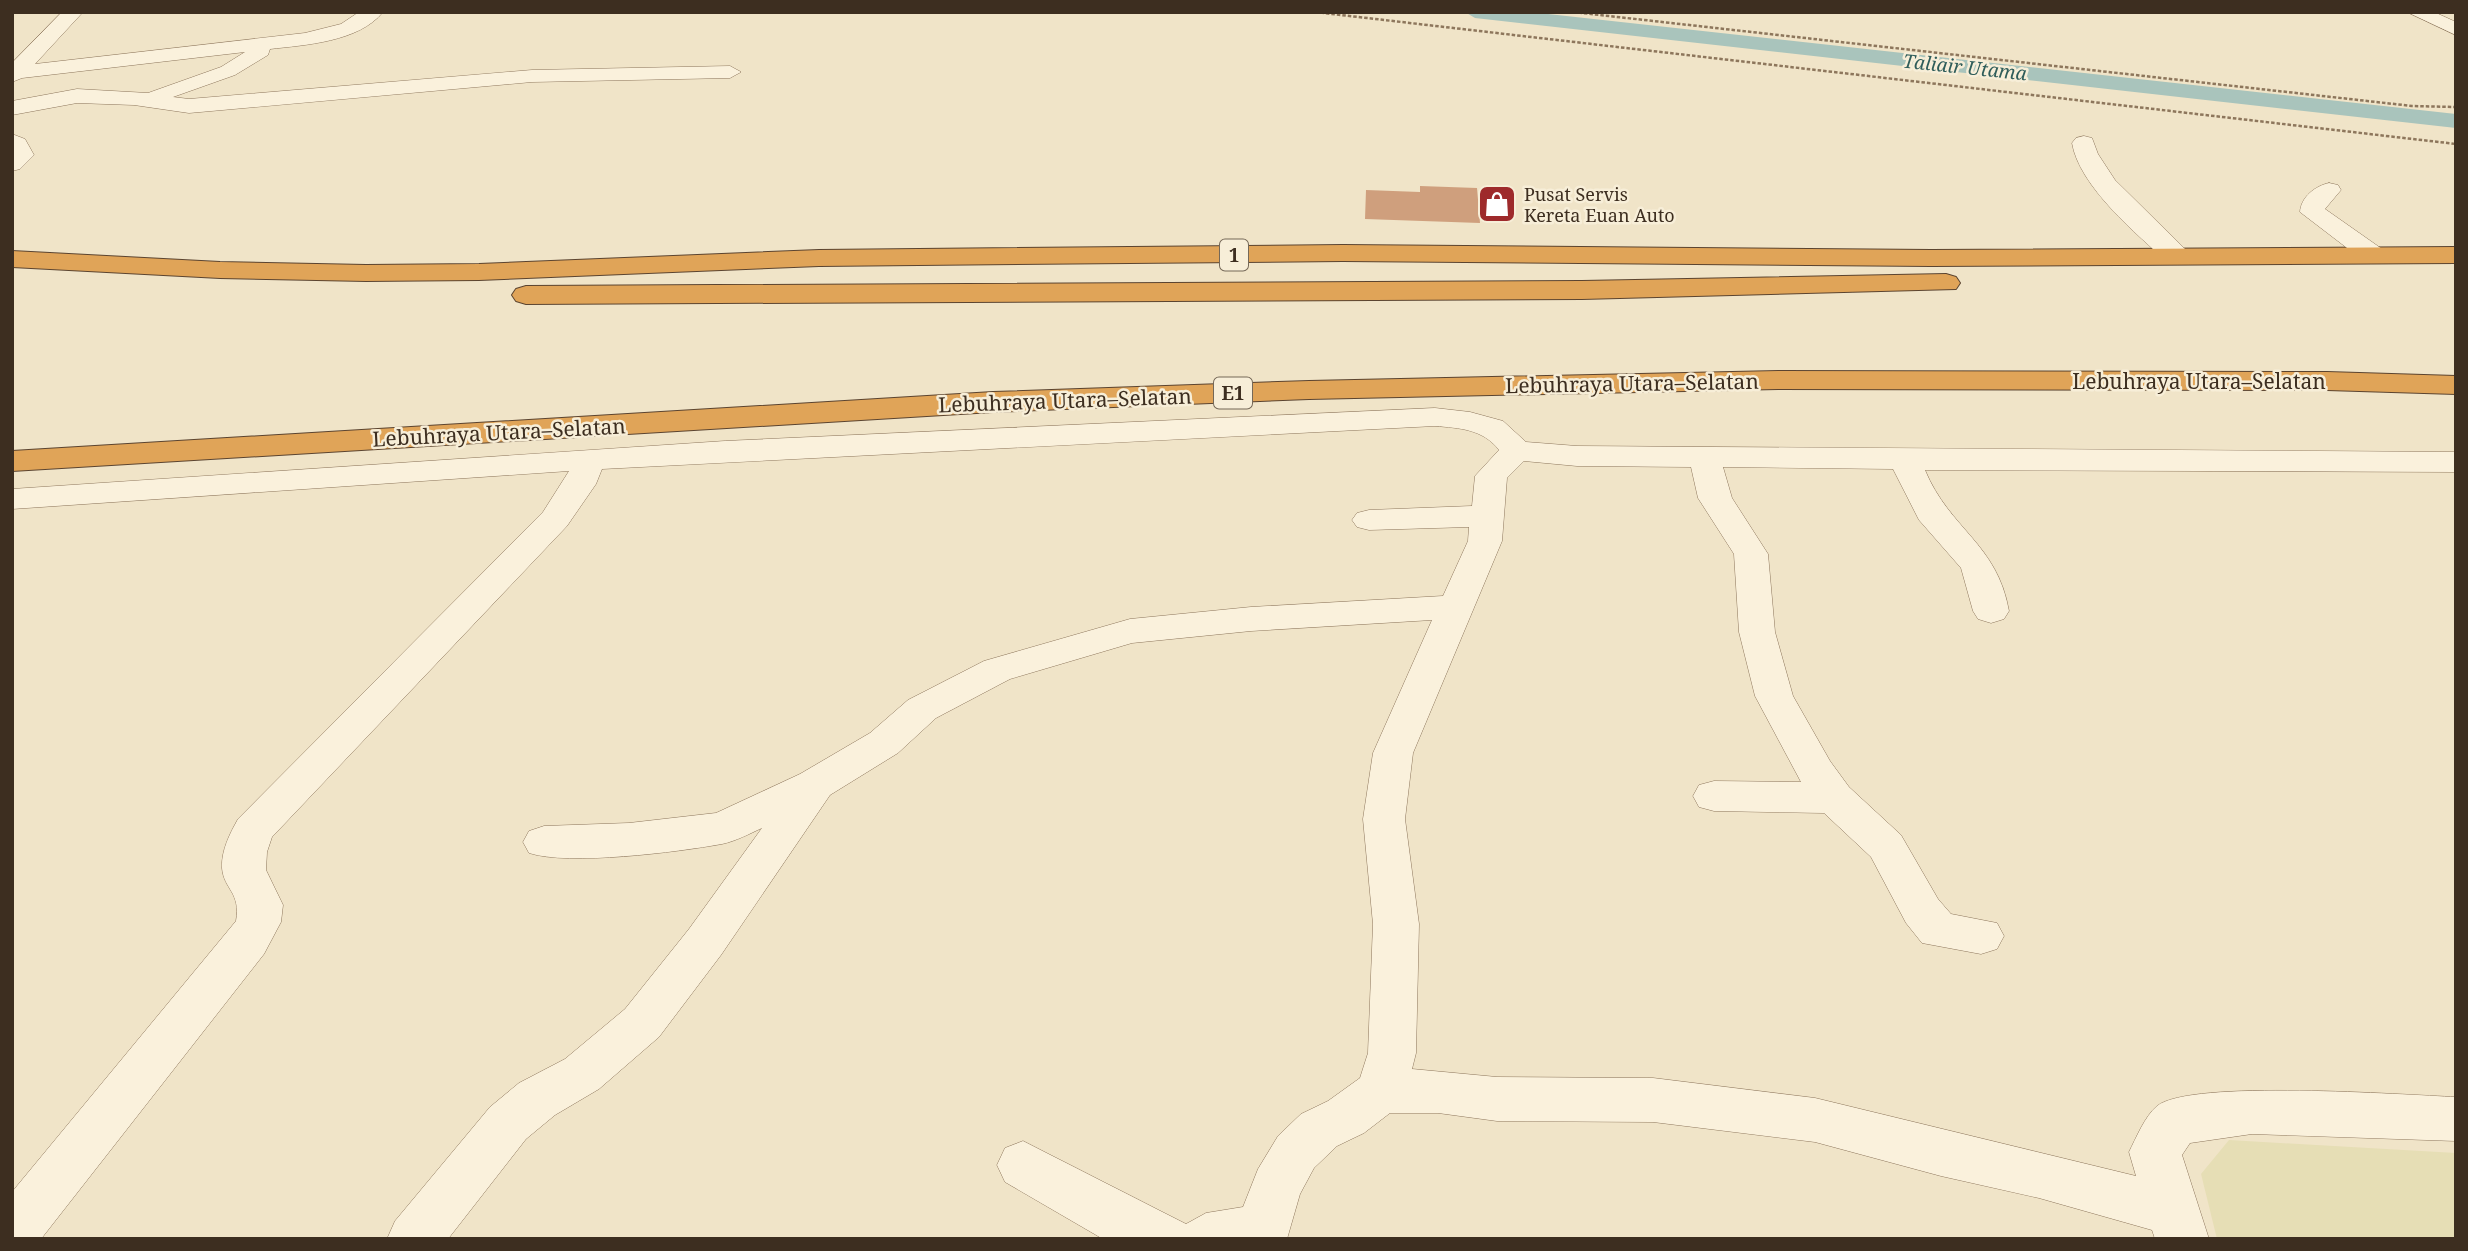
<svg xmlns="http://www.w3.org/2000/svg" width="2468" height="1251" font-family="'Noto Serif',serif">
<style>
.farmland{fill:#e6deb5}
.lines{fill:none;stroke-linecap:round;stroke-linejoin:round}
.canal{fill:#a9c4bc;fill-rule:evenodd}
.building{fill:#cf9f7d}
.minor-casing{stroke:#8d765c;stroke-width:1}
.highway-casing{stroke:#5b4430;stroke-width:2}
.path{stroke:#8d765c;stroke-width:2.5;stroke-dasharray:3.5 2;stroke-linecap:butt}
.minor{fill:#faf1dc;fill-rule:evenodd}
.highway{fill:#e0a458;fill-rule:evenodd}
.labels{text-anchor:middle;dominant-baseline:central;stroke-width:5;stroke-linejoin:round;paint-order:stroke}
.far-poi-label{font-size:18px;fill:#3d2e20;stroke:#f7eed8;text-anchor:start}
.far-water-label{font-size:19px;font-style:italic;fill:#2f5d5a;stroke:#f7eed8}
.shield{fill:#f7eed8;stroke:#756857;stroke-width:2}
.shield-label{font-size:19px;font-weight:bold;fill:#3d2e20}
.street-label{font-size:21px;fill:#3d2e20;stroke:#f7eed8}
</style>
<rect width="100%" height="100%" fill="#f0e4c8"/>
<!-- farmland -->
<path class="farmland" d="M2229,1140l227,13v86h-239l-16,-65z"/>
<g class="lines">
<!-- canal -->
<path class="canal" d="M1465,12h65l926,102v14l-981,-110z"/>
</g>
<!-- building -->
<path class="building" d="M1420,186l57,2 3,35 -115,-4 1,-29 54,2z"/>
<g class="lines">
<defs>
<path id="minor" d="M62,12h21l-48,52 270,-31 36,-9 18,-12h24c-24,30 -78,33 -113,37l-2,6 -33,20 -62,22 16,2 343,-29 198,-4 11,6 -11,6 -198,4 -343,31 -55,-8 -57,-2 -65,12v-14l65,-12 71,4 73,-26 24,-15 -223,26 -10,4v-19z
M2407,12h27l22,10v13z
M12,134l13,5 9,16 -14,14 -8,2z
M2084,136l8,2 6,16 17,26 72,71 4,6 -4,6h-18c-32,-28 -90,-77 -97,-120l4,-5z
M2329,183l9,2 3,5 -16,19 57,40 4,6 -4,6h-18l-64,-49c1,-15 15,-26 29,-29z
M1435,408l35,4 33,9 23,21 51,4 879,6v20l-531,-2c25,60 72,73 84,141l-5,8 -13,4 -13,-4 -5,-8 -12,-43 -42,-48 -26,-51 -170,-2 9,31 36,56 7,78 18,64 37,65 19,26 52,48 37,64 13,15 46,9 7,13 -7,13 -16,5 -59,-11 -16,-20 -35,-66 -47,-44 -110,-2 -15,-4 -6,-11 6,-11 15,-4 87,1 -46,-86 -16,-64 -5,-78 -36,-56 -7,-31 -114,-1 -53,-5 -17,17 -5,63 -89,212 -8,66 14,105 -3,129 -4,16 85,8 156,1 162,20 321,78 -7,-24c7,-14 16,-36 28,-46 34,-27 247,-11 299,-9v44l-204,-7 -62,9 -8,12 27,84h-54l-3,-9 -113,-32 -98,-22 -126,-34 -162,-20 -156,-1 -59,-8h-48l-26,20 -27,13 -23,22 -14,26 -13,45h-184l-98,-57 -8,-17 8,-17 18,-7 163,83 20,-11 37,-6 15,-38 20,-33 23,-22 27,-13 32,-23 8,-25 5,-129 -10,-105 10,-66 59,-133 -181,11 -119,12 -122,36 -74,39 -38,35 -68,42 -109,160 -62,82 -60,52 -44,26 -29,24 -78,100h-61l8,-18 95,-114 29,-24 46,-24 60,-50 64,-80 73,-101c-13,6 -26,13 -40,16 -44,8 -154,22 -193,9l-6,-11 6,-11 15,-5 85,-3 87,-10 84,-39 70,-41 38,-33 76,-39 146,-42 121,-12 192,-11 25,-55 1,-14 -100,3 -12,-3 -5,-7 5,-7 12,-3 103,-4 3,-30 24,-26c-16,-21 -40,-22 -64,-24l-833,43 -6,15 -29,42 -295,311 -5,15 -1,18 17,35 -2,17 -17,32 -223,285h-29v-47l224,-271c5,-29 -12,-31 -14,-53 -1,-17 8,-35 16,-49l305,-307 26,-41 -557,38v-20l713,-48z"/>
<path id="highway" d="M1343,245l588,5 525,-3v16l-525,3 -588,-5 -524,5 -340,14 -113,1 -146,-3 -208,-11v-16l208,11 146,3 113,-1 340,-14z
M1946,274l10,3 4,6 -4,6 -374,10 -1056,5 -10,-3 -4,-6 4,-6 10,-3 1056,-5z
M1778,371l549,1 129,4v18l-129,-4 -549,-1 -469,10 -316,13 -981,59v-20l981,-59 316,-11z"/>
</defs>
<!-- minor casing -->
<use href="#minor" class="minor-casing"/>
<!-- highway casing -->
<use href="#highway" class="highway-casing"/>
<!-- path -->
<path class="path" d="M1315,12l1141,132
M1573,12l839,94 44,1"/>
<!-- minor -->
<use href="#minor" class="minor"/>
<!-- highway -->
<use href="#highway" class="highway"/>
</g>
<!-- icons -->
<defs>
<symbol id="shop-square" viewBox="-11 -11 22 22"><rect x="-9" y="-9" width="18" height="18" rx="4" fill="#9e2a2b" stroke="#f7eed8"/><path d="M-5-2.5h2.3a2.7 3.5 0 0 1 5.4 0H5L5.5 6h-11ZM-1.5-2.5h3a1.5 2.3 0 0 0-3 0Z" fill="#fff"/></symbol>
</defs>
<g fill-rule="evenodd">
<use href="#shop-square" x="1475" y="182" width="44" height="44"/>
</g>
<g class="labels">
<!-- far-poi labels -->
<g class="far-poi-label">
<text x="1524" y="194">Pusat Servis<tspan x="1524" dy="21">Kereta Euan Auto</tspan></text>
</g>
<!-- far-water labels -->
<g class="far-water-label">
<text transform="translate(1965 67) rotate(6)">Taliair Utama</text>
</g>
<!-- shield labels -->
<g class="shield">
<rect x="1220" y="239.5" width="28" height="31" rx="5"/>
<rect x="1214" y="377.5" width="38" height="31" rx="5"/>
</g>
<g class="shield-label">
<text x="1234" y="255">1</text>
<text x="1233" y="393">E1</text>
</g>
<!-- street labels -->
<g class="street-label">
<text x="2199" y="381">Lebuhraya Utara–Selatan</text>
<text transform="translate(1632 383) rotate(-1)">Lebuhraya Utara–Selatan</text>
<text transform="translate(1065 400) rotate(-2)">Lebuhraya Utara–Selatan</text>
<text transform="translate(499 432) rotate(-3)">Lebuhraya Utara–Selatan</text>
</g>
</g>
<!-- border -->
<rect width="2468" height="1251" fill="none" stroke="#3d2e20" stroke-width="28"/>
</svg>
